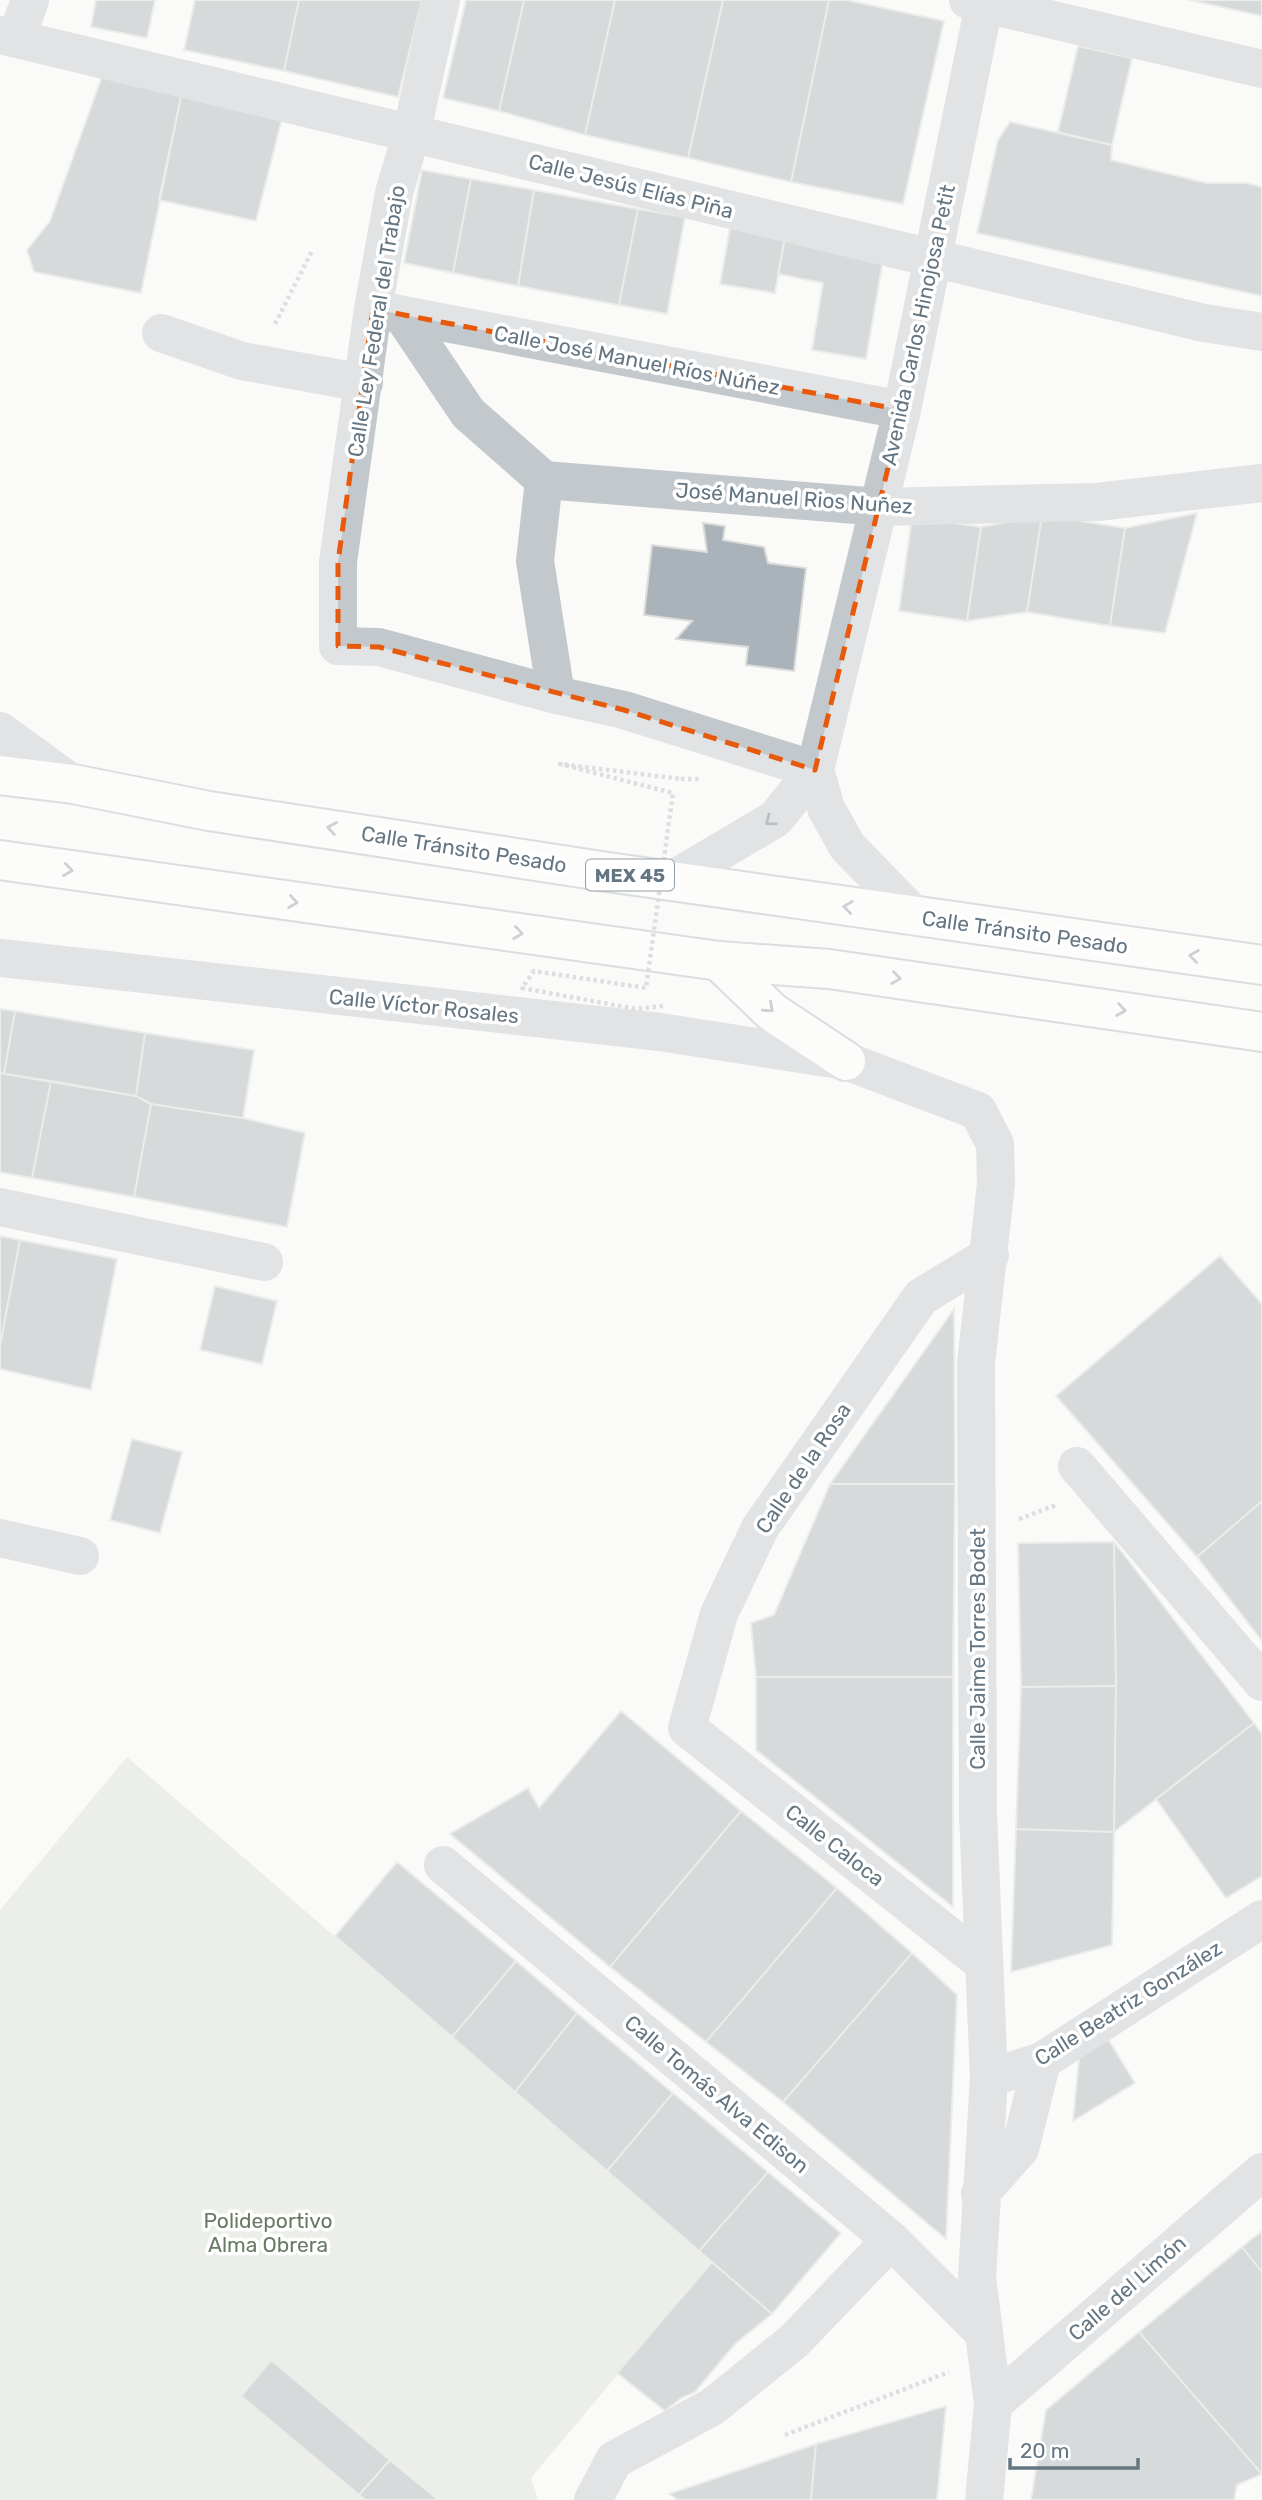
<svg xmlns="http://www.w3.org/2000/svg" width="1262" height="2500" font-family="Rubik,sans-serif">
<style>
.green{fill:#dadfd7}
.building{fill:#aab3b9;stroke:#dcdcda;stroke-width:2}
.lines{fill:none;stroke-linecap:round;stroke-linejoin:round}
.major-casing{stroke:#b5babe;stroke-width:42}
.path{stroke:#bbbfc2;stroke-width:4.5;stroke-dasharray:3.5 3.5;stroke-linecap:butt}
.minor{stroke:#c3c8cc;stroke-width:38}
.major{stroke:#fff;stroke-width:38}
.path-bridge{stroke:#bbbfc2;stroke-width:4.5;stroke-dasharray:3.5 3.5;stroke-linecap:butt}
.oneway{stroke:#6a7a87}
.oneway2{stroke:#939fa8}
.marked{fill:none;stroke:#e8590c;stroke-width:5;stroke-dasharray:14 9;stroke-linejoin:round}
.labels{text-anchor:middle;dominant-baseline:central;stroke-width:7;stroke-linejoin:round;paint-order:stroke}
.shield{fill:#fff;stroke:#939fa8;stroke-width:2}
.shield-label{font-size:19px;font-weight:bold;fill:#657683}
.street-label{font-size:21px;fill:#657683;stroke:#fff}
.park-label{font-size:21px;fill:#687a64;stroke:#fff}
</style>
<rect width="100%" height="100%" fill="#fafaf8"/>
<!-- green -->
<path class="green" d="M127,1757l585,505 -181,216 7,22h-538v-590z"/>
<!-- building -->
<path class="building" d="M96,0h59l-8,38 -56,-11z
M195,0h104l-15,71 -100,-21z
M299,0h123l-24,97 -114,-26z
M466,0h58l-25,111 -56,-13z
M524,0h91l-30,135 -86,-24z
M615,0h108l-35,158 -103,-23z
M723,0h106l-38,182 -103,-24z
M829,0h17l98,21 -41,183 -112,-22z
M1189,0h73v16z
M1078,46l54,12 -20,87 -54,-13z
M103,74l79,18 -41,201 -107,-21 -7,-22 23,-29z
M182,92l101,23 -27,106 -97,-21z
M1010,122l102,23 -1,15 95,23h41l15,4v109l-285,-63 21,-93z
M422,170l49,9 -18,94 -49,-10z
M471,179l63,11 -16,96 -65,-13z
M534,190l104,19 -19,96 -101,-19z
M638,209l47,8 -18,97 -48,-9z
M730,228l55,9 -10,56 -55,-9z
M785,237l99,18 -18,104 -54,-9 11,-67 -45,-9z
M1197,513l-32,120 -55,-7 15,-98z
M1042,515l-15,97 -60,9 14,-94z
M1042,515l83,13 -15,98 -83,-14z
M912,517l69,10 -14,94 -68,-10z
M703,523l22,3 -2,14 41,7 4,16 38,5 -12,103 -48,-6 2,-18 -72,-8 16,-18 -48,-6 8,-70 55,7z
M0,1009l15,2 -11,63 -4,-1z
M15,1011l130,22 -9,63 -132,-22z
M145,1033l109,17 -11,68 -92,-14 -15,-8z
M0,1073l51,8 -19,97 -32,-6z
M51,1081l85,15 15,8 -17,93 -102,-19z
M151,1104l92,14 62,15 -18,94 -153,-30z
M0,1236l20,4 -20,106z
M20,1240l97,19 -26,131 -91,-21v-23z
M1220,1256l42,48v197l-65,56 -141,-161z
M215,1286l62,15 -15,63 -62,-14z
M954,1309l1,175h-125z
M132,1439l50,13 -22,81 -50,-13z
M830,1484h125l-2,193h-197l-5,-54 23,-8z
M1262,1501v140l-65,-84z
M1114,1542l140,181 -140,109 2,-146z
M1114,1542l2,144 -95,1 -3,-144z
M756,1677h197v230l-197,-157z
M1116,1686l-2,146 -98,-3 5,-142z
M621,1711l120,100 -131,156 -160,-133 78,-46 11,20z
M1254,1723l8,11v142l-36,22 -70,-99z
M741,1811l96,77 -131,154 -96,-75z
M1016,1829l98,3 -2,113 -101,27z
M397,1862l119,99 -64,76 -117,-101z
M837,1888l75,65 -129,149 -77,-60z
M912,1953l45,42 -11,244 -163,-137z
M516,1961l61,52 -62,79 -63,-55z
M577,2013l96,80 -66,78 -92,-79z
M1105,2034l30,49 -62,38 7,-72z
M673,2093l95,79 -69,79 -92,-80z
M768,2172l73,61 -69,81 -73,-63z
M1262,2231v41l-20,-25z
M1242,2247l20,25v202l-123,-142z
M712,2262l60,52 -37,30 -40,48 -14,6 -16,13 -48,-38z
M1139,2332l123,142 -25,11 -3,15h-203l15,-90z
M271,2360l119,100 -31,35 -118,-99z
M946,2406l-9,94h-126l5,-56z
M816,2444l-5,56h-133l-9,-6z
M390,2460l46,38 -2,2h-69l-6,-5z"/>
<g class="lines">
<defs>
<path id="major" d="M0,775l73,9 136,27 392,60 661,94
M0,860l719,101 110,8 433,63
M719,961l53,51 74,49"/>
</defs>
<!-- major casing -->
<use href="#major" class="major-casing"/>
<!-- path -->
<path class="path" d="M275,324l38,-75
M681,779h18
M1019,1519l37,-14
M785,2435l164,-63"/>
<!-- minor -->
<path class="minor" d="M441,0l-30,135 -17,58 -21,116 -35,253v84l41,1 177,48 68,15 191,60
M968,0l294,69
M0,35l1204,288 58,9
M16,39l14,-39
M388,312l514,98
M402,315l66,98 76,67 336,27 217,-5 165,-19
M161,333l81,28 122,22
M544,480l-9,81 21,134
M0,731l73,53
M815,770l11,38 21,38 69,71
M670,881l105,-62 40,-49 87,-360 83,-410
M0,958l660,74 186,29 132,50 17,33 1,40 -20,179 2,451 11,264 -12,199 16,127 -9,96
M0,1207l264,55
M1077,1466l185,216
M0,1538l80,18
M443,1865l448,375 91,91
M983,1963l-296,-235 32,-114 41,-86 161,-231 69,-42
M989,2078l53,-17 220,-142
M980,2194l40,-45 22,-88
M993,2404l269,-232
M593,2500l21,-40 98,-53 82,-66 97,-101"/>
<!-- major -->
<use href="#major" class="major"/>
<!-- path-bridge -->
<path class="path-bridge" d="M663,1006l-27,3 -114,-21 12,-17 112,17 27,-195 -113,-29 121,15"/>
</g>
<!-- one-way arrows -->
<defs><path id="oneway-chevron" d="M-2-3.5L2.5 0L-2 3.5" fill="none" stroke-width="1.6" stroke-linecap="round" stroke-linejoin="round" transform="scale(1.75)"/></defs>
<use class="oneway" href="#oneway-chevron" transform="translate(770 821) rotate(143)"/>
<g class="oneway2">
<use href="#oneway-chevron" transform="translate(332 828) rotate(-171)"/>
<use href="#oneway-chevron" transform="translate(68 870) rotate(8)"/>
<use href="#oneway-chevron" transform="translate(293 902) rotate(8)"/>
<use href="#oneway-chevron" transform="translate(848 907) rotate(-172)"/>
<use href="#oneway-chevron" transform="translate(518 933) rotate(8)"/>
<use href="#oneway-chevron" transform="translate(1194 956) rotate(-172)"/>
<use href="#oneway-chevron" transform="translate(896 978) rotate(8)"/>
<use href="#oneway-chevron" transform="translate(769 1008) rotate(42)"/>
<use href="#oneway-chevron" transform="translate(1121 1010) rotate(9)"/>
</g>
<!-- marked area -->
<path d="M0 0H1262V2500H0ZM373,309l529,101 -87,360 -191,-60 -245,-63 -41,-1v-84z" fill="#fafaf8" fill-opacity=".55" fill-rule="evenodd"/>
<path class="marked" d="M373,309l529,101 -87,360 -191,-60 -245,-63 -41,-1v-84z"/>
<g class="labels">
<!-- shield labels -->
<rect class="shield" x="586" y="859.5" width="88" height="31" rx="5"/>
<g class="shield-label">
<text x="630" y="875">MEX 45</text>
</g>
<!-- street labels -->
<g class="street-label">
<text transform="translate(631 186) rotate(14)">Calle Jesús Elías Piña</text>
<text transform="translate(376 321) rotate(-81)">Calle Ley Federal del Trabajo</text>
<text transform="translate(918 325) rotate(-78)">Avenida Carlos Hinojosa Petit</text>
<text transform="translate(637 360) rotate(11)">Calle José Manuel Ríos Núñez</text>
<text transform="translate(794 498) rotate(4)">José Manuel Rios Nuñez</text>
<text transform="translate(464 849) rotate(9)">Calle Tránsito Pesado</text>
<text transform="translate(1025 932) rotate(8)">Calle Tránsito Pesado</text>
<text transform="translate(424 1006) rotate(6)">Calle Víctor Rosales</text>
<text transform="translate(803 1468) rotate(-56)">Calle de la Rosa</text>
<text transform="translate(977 1649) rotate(-90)">Calle Jaime Torres Bodet</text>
<text transform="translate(835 1845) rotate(38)">Calle Caloca</text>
<text transform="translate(1128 2003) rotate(-32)">Calle Beatriz González</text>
<text transform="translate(717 2094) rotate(40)">Calle Tomás Alva Edison</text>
<text transform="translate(1127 2288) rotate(-41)">Calle del Limón</text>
</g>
<!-- park labels -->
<g class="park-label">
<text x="268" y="2220">Polideportivo<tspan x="268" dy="24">Alma Obrera</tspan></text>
</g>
</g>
<!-- scale -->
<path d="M1010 2458v10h128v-10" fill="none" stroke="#657683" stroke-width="3.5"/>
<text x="1020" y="2458" font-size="21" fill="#657683" stroke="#ffffff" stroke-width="5" paint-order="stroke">20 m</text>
</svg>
